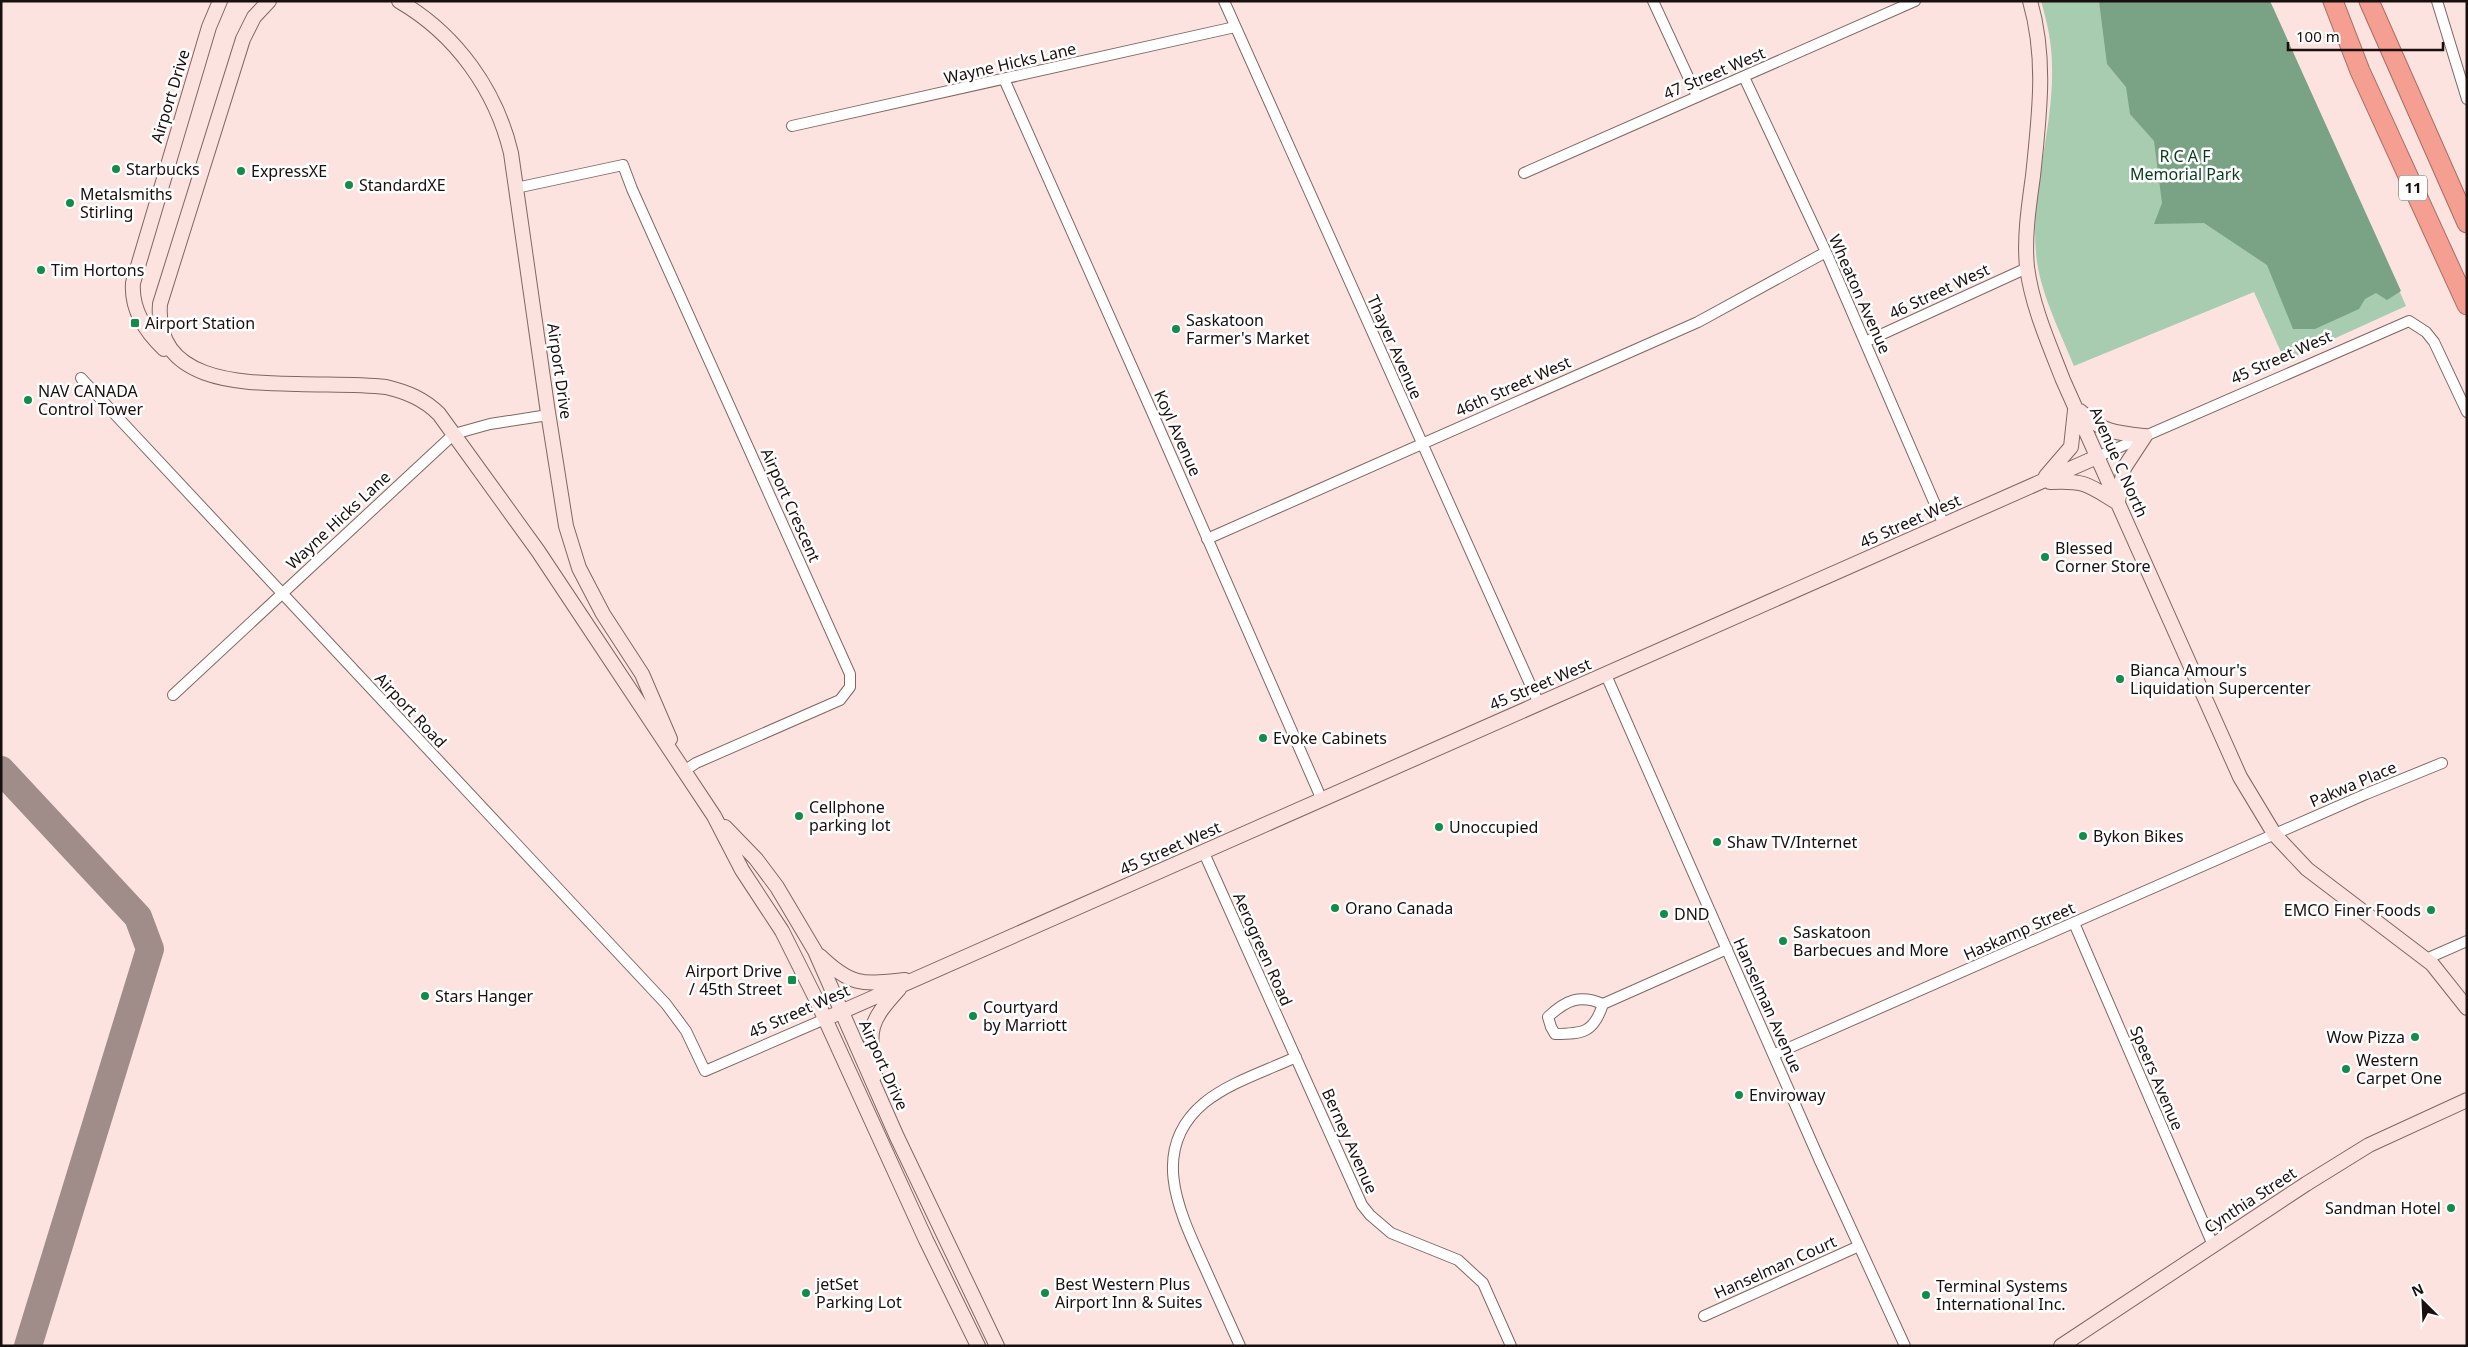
<svg xmlns="http://www.w3.org/2000/svg" width="2468" height="1347" viewBox="0 0 2468 1347" font-family="'Noto Sans',sans-serif">
<style>
.green{fill:#a7ccb0}
.water{fill:#7aa284}
.lines{fill:none;stroke-linecap:round;stroke-linejoin:round}
.taxiway{stroke:#a08d8a;stroke-width:28}
.street-casing{stroke:#816762;stroke-width:12}
.secondary-casing{stroke:#816762;stroke-width:16}
.highway-casing{stroke:#a86c64;stroke-width:21}
.street{stroke:#fff;stroke-width:10}
.secondary{stroke:#fce2de;stroke-width:14}
.highway{stroke:#f59e92;stroke-width:19}
.poi-dot{fill:#0f8d49;stroke:#fff;stroke-width:2}
.labels{text-anchor:middle;stroke-width:5;stroke-linejoin:round;paint-order:stroke}
.shield{fill:#fff;stroke:#5e5756;stroke-width:1}
.shield-label{font-size:15px;font-weight:bold;fill:#190f0e}
.street-label{font-size:16px;fill:#190f0e;stroke:#fff}
.park-label{font-size:16px;fill:#083b1d;stroke:#fff}
.poi-label{font-size:16px;fill:#190f0e;stroke:#fff;text-anchor:start}
</style>
<rect width="100%" height="100%" fill="#fce3df"/>
<!-- green -->
<path class="green" d="M 2041,1 L 2270,1 L 2406,306 L 2285,361 L 2254,292 L 2074,366 C 2061,334 2042,296 2037,262 C 2028,196 2054,131 2052,65 C 2052,44 2047,21 2041,1 Z"/>
<!-- water -->
<path class="water" d="M 2099,1 L 2270,1 L 2401,291 L 2387,300 L 2376,293 L 2365,299 L 2359,309 L 2315,329 L 2293,329 L 2267,265 L 2204,223 L 2154,224 L 2162,203 L 2154,141 L 2130,114 L 2126,87 L 2107,64 Z"/>
<g class="lines">
<!-- taxiway -->
<path class="taxiway" d="M 1,770 L 138,917 L 150,949 L 28,1346"/>
<defs>
<path id="street" d="M 1224,1 L 1539,704
M 1653,1 L 1697,96
M 2437,1 L 2467,99
M 1744,77 L 1826,252 L 1944,525
M 1004,79 L 1152,412 L 1322,800
M 792,126 L 1235,27
M 1524,173 L 1915,1
M 516,188 L 623,165 L 632,189 L 850,674 L 850,687 L 840,700 L 696,763 L 684,771
M 1865,342 L 2027,268
M 81,378 L 666,1004 L 686,1031 L 705,1071 L 825,1019
M 2097,457 L 2409,321 L 2426,332 L 2434,342 L 2467,412
M 1207,539 L 1698,322 L 1826,252
M 1606,675 L 1820,1161 L 1905,1346
M 173,695 L 454,434 L 490,424 L 548,415
M 1204,853 L 1362,1205 L 1370,1215 L 1391,1233 L 1458,1260 L 1483,1283 L 1511,1346
M 2074,923 L 2213,1245
M 2426,959 L 2467,941
M 1603,1004 C 1594,1032 1584,1034 1555,1034 L 1551,1027 L 1548,1017 C 1566,1000 1580,994 1603,1004 L 1727,949
M 1775,1054 L 2366,794 L 2442,763
M 1704,1316 L 1859,1246
M 1240,1346 C 1228,1319 1216,1293 1204,1266 C 1180,1213 1148,1150 1204,1103 C 1230,1082 1266,1071 1296,1057"/>
<path id="secondary" d="M 269,1 L 254,17 L 243,39 L 160,304 C 154,383 243,383 298,384 C 328,385 357,384 386,387 C 407,392 424,399 439,414 L 538,551 L 714,816 L 742,870 L 782,931 L 816,999 L 926,1240 L 978,1346
M 399,1 C 456,34 496,90 511,153 L 547,406 L 566,526 L 579,568 L 603,614 L 642,674 L 670,739
M 2030,1 C 2047,59 2039,117 2033,176 C 2029,205 2024,237 2027,267 C 2032,306 2049,344 2063,380 L 2240,777 L 2275,835 L 2307,869 L 2432,964 L 2467,1008
M 164,349 C 145,331 131,310 133,283 L 209,27 L 220,1
M 2080,411 C 2102,432 2115,433 2145,436 L 2124,468 L 2118,502
M 2046,476 L 2071,447 L 2075,410
M 2050,482 C 2086,480 2088,485 2118,503
M 725,827 L 756,859 L 777,887 L 815,951 L 897,1137 L 997,1346
M 820,956 C 852,987 863,984 905,980
M 825,1019 L 2097,457
M 875,1075 C 869,1029 867,1024 899,989
M 2061,1346 L 2306,1184 L 2369,1145 L 2467,1100"/>
<path id="highway" d="M 2333,1 L 2360,71 L 2467,305
M 2369,1 L 2467,223"/>
</defs>
<!-- street casing -->
<use href="#street" class="street-casing"/>
<!-- secondary casing -->
<use href="#secondary" class="secondary-casing"/>
<!-- highway casing -->
<use href="#highway" class="highway-casing"/>
<!-- street -->
<use href="#street" class="street"/>
<!-- secondary -->
<use href="#secondary" class="secondary"/>
<!-- highway -->
<use href="#highway" class="highway"/>
</g>
<!-- markers -->
<g class="poi-dot">
<circle cx="116" cy="169" r="5"/>
<circle cx="241" cy="171" r="5"/>
<circle cx="349" cy="185" r="5"/>
<circle cx="70" cy="203" r="5"/>
<circle cx="41" cy="270" r="5"/>
<rect x="130" y="318" width="10" height="10" rx="2.5"/>
<circle cx="1176" cy="329" r="5"/>
<circle cx="28" cy="400" r="5"/>
<circle cx="2045" cy="557" r="5"/>
<circle cx="2120" cy="679" r="5"/>
<circle cx="1263" cy="738" r="5"/>
<circle cx="799" cy="816" r="5"/>
<circle cx="1439" cy="827" r="5"/>
<circle cx="2083" cy="836" r="5"/>
<circle cx="1717" cy="842" r="5"/>
<circle cx="1335" cy="908" r="5"/>
<circle cx="2431" cy="910" r="5"/>
<circle cx="1664" cy="914" r="5"/>
<circle cx="1783" cy="941" r="5"/>
<rect x="787" y="975" width="10" height="10" rx="2.5"/>
<circle cx="425" cy="996" r="5"/>
<circle cx="973" cy="1016" r="5"/>
<circle cx="2415" cy="1037" r="5"/>
<circle cx="2346" cy="1069" r="5"/>
<circle cx="1739" cy="1095" r="5"/>
<circle cx="2451" cy="1208" r="5"/>
<circle cx="806" cy="1293" r="5"/>
<circle cx="1045" cy="1293" r="5"/>
<circle cx="1926" cy="1295" r="5"/>
</g>
<g class="labels">
<!-- shield labels -->
<rect class="shield" x="2399" y="175.5" width="28" height="25" rx="4"/>
<g class="shield-label">
<text x="2413" y="193">11</text>
</g>
<!-- street labels -->
<g class="street-label">
<text transform="translate(1010 63) rotate(-13)" y="6">Wayne Hicks Lane</text>
<text transform="translate(1714 73) rotate(-23)" y="6">47 Street West</text>
<text transform="translate(170 96) rotate(-73)" y="6">Airport Drive</text>
<text transform="translate(1939 291) rotate(-25)" y="6">46 Street West</text>
<text transform="translate(1860 294) rotate(66)" y="6">Wheaton Avenue</text>
<text transform="translate(1395 347) rotate(66)" y="6">Thayer Avenue</text>
<text transform="translate(2281 357) rotate(-24)" y="6">45 Street West</text>
<text transform="translate(560 371) rotate(82)" y="6">Airport Drive</text>
<text transform="translate(1513 386) rotate(-24)" y="6">46th Street West</text>
<text transform="translate(1178 433) rotate(66)" y="6">Koyl Avenue</text>
<text transform="translate(2119 462) rotate(66)" y="6">Avenue C North</text>
<text transform="translate(791 505) rotate(66)" y="6">Airport Crescent</text>
<text transform="translate(338 520) rotate(-43)" y="6">Wayne Hicks Lane</text>
<text transform="translate(1910 521) rotate(-24)" y="6">45 Street West</text>
<text transform="translate(1540 684) rotate(-23)" y="6">45 Street West</text>
<text transform="translate(411 710) rotate(47)" y="6">Airport Road</text>
<text transform="translate(2353 784) rotate(-23)" y="6">Pakwa Place</text>
<text transform="translate(1170 848) rotate(-24)" y="6">45 Street West</text>
<text transform="translate(2019 931) rotate(-24)" y="6">Haskamp Street</text>
<text transform="translate(1263 949) rotate(66)" y="6">Aerogreen Road</text>
<text transform="translate(1768 1005) rotate(66)" y="6">Hanselman Avenue</text>
<text transform="translate(799 1011) rotate(-24)" y="6">45 Street West</text>
<text transform="translate(884 1065) rotate(66)" y="6">Airport Drive</text>
<text transform="translate(2157 1078) rotate(67)" y="6">Speers Avenue</text>
<text transform="translate(1350 1141) rotate(66)" y="6">Berney Avenue</text>
<text transform="translate(2250 1200) rotate(-33)" y="6">Cynthia Street</text>
<text transform="translate(1775 1267) rotate(-24)" y="6">Hanselman Court</text>
</g>
<!-- park labels -->
<g class="park-label">
<text x="2185" y="162">R C A F<tspan x="2185" dy="18">Memorial Park</tspan></text>
</g>
<!-- poi labels -->
<g class="poi-label">
<text x="126" y="175">Starbucks</text>
<text x="251" y="177">ExpressXE</text>
<text x="359" y="191">StandardXE</text>
<text x="80" y="200">Metalsmiths<tspan x="80" dy="18">Stirling</tspan></text>
<text x="51" y="276">Tim Hortons</text>
<text x="1186" y="326">Saskatoon<tspan x="1186" dy="18">Farmer's Market</tspan></text>
<text x="145" y="329">Airport Station</text>
<text x="38" y="397">NAV CANADA<tspan x="38" dy="18">Control Tower</tspan></text>
<text x="2055" y="554">Blessed<tspan x="2055" dy="18">Corner Store</tspan></text>
<text x="2130" y="676">Bianca Amour's<tspan x="2130" dy="18">Liquidation Supercenter</tspan></text>
<text x="1273" y="744">Evoke Cabinets</text>
<text x="809" y="813">Cellphone<tspan x="809" dy="18">parking lot</tspan></text>
<text x="1449" y="833">Unoccupied</text>
<text x="2093" y="842">Bykon Bikes</text>
<text x="1727" y="848">Shaw TV/Internet</text>
<text x="1345" y="914">Orano Canada</text>
<text x="2421" y="916" text-anchor="end">EMCO Finer Foods</text>
<text x="1674" y="920">DND</text>
<text x="1793" y="938">Saskatoon<tspan x="1793" dy="18">Barbecues and More</tspan></text>
<text x="782" y="977" text-anchor="end">Airport Drive<tspan x="782" dy="18">/ 45th Street</tspan></text>
<text x="435" y="1002">Stars Hanger</text>
<text x="983" y="1013">Courtyard<tspan x="983" dy="18">by Marriott</tspan></text>
<text x="2405" y="1043" text-anchor="end">Wow Pizza</text>
<text x="2356" y="1066">Western<tspan x="2356" dy="18">Carpet One</tspan></text>
<text x="1749" y="1101">Enviroway</text>
<text x="2441" y="1214" text-anchor="end">Sandman Hotel</text>
<text x="816" y="1290">jetSet<tspan x="816" dy="18">Parking Lot</tspan></text>
<text x="1055" y="1290">Best Western Plus<tspan x="1055" dy="18">Airport Inn &amp; Suites</tspan></text>
<text x="1936" y="1292">Terminal Systems<tspan x="1936" dy="18">International Inc.</tspan></text>
</g>
</g>
<!-- border -->
<rect width="2468" height="1347" fill="none" stroke="#190f0e" stroke-width="5"/>
<!-- north arrow -->
<g transform="translate(2423 1302) rotate(336)" stroke="#ffffff" stroke-width="4" paint-order="stroke">
<path d="M0-4L9 19L0 12L-9 19Z" fill="#190f0e"/>
<text y="-8" font-size="14" font-weight="bold" text-anchor="middle" fill="#190f0e">N</text>
</g>
<!-- scale -->
<path d="M2288 42v8h155v-8" fill="none" stroke="#190f0e" stroke-width="2.5"/>
<text x="2296" y="42" font-size="15" fill="#190f0e" stroke="#ffffff" stroke-width="4" paint-order="stroke">100 m</text>
</svg>
